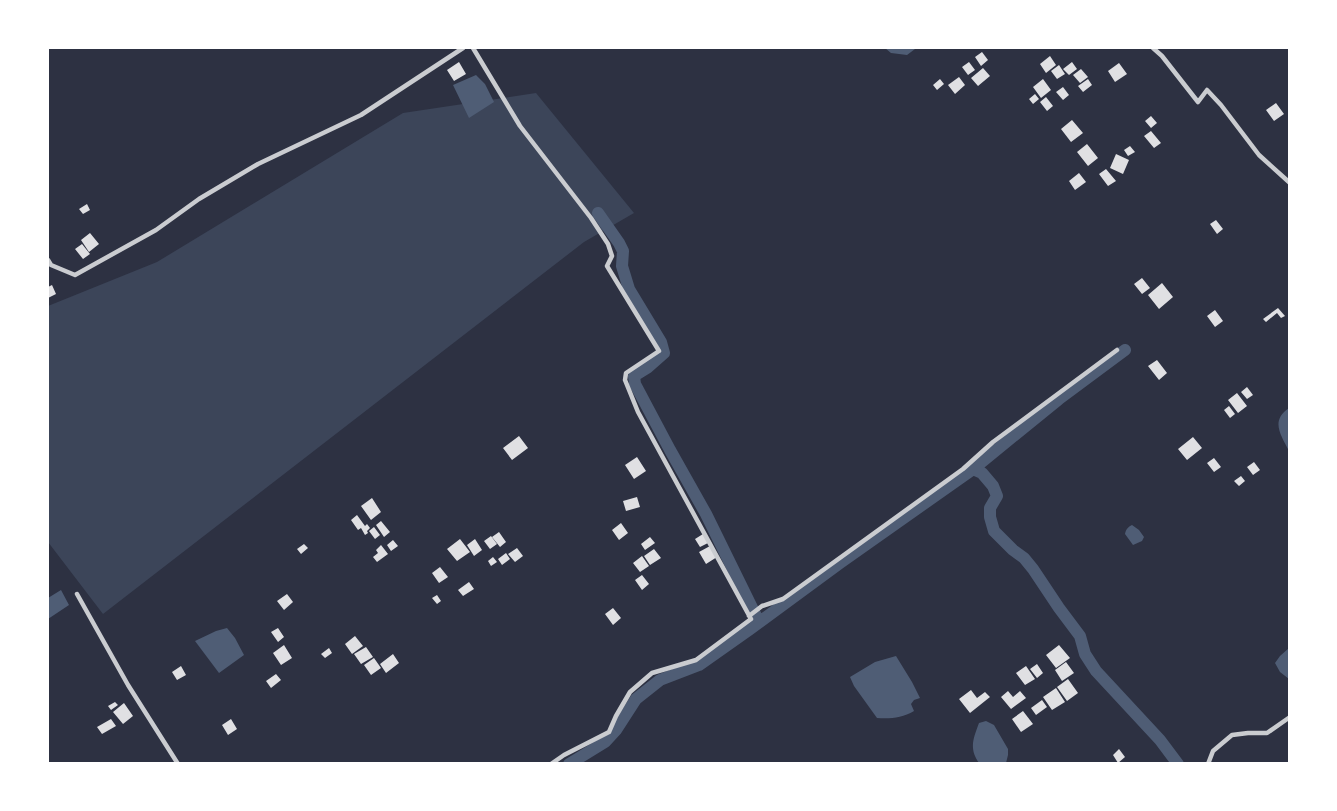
<svg xmlns="http://www.w3.org/2000/svg" width="1337" height="811" viewBox="0 0 1337 811" font-family="'Golos Text',sans-serif">
<style>
.green{fill:#3c4559}
.water{fill:#4f5d75}
.lines{fill:none;stroke-linecap:round;stroke-linejoin:round}
.canal{stroke:#4f5d75;stroke-width:12}
.building{fill:#e0e0e3}
.minor{stroke:#caccd0;stroke-width:4.5}
</style>
<rect width="100%" height="100%" fill="#2d3142"/>
<!-- green -->
<path class="green" d="M 536,93 L 634,213 L 584,242 L 103,614 L 48,542 L 48,306 L 157,262 L 403,113 Z"/>
<!-- water -->
<path class="water" d="M 885,48 L 915,48 L 915,49 L 907,55 L 891,53 Z
M 476,75 L 485,84 L 494,102 L 469,118 L 453,85 Z
M 1289,408 L 1289,451 C 1281,435 1270,421 1289,408 Z
M 1132,525 L 1139,530 L 1144,537 L 1142,541 L 1133,545 L 1125,534 C 1126,529 1128,527 1132,525 Z
M 61,590 L 69,605 L 48,619 L 48,598 Z
M 227,628 L 235,638 L 244,655 L 219,673 L 195,641 L 216,631 Z
M 1289,648 L 1289,679 L 1280,672 L 1275,663 L 1280,656 Z
M 896,656 L 912,682 L 920,698 L 914,700 L 911,704 L 914,711 C 902,718 890,719 877,718 L 854,686 L 850,677 L 875,662 Z
M 986,721 L 994,725 L 1008,749 L 1008,755 L 1006,763 L 979,763 C 969,749 973,739 979,723 Z"/>
<g class="lines">
<!-- canal -->
<path class="canal" d="M 598,213 L 619,243 L 623,251 L 622,266 L 629,289 L 661,342 L 664,353 L 647,368 L 634,376 L 635,384 L 670,450 L 706,514 L 759,622
M 973,469 L 1059,399 L 1125,350
M 569,764 L 605,742 L 616,730 L 636,699 L 660,680 L 699,665 L 750,629 L 840,563 L 973,469 L 982,473 L 993,486 L 997,496 L 990,508 L 990,517 L 994,531 L 1013,550 L 1024,558 L 1033,569 L 1059,608 L 1080,636 L 1085,654 L 1096,671 L 1160,740 L 1178,764"/>
</g>
<!-- building -->
<path class="building" d="M 982,52 L 988,60 L 981,66 L 975,57 Z
M 1050,56 L 1056,65 L 1046,73 L 1040,64 Z
M 459,62 L 466,74 L 454,81 L 447,70 Z
M 969,62 L 975,70 L 968,75 L 962,67 Z
M 1072,62 L 1077,69 L 1069,75 L 1063,69 Z
M 1119,63 L 1127,74 L 1115,82 L 1108,71 Z
M 1059,65 L 1065,74 L 1057,79 L 1051,71 Z
M 983,68 L 990,76 L 978,86 L 971,78 Z
M 1081,69 L 1088,77 L 1080,83 L 1073,75 Z
M 959,77 L 965,85 L 955,94 L 948,85 Z
M 940,79 L 944,84 L 937,90 L 933,85 Z
M 1043,79 L 1051,90 L 1041,98 L 1033,87 Z
M 1088,79 L 1092,85 L 1083,92 L 1078,86 Z
M 1063,87 L 1069,95 L 1063,100 L 1056,92 Z
M 1035,94 L 1039,99 L 1033,104 L 1029,99 Z
M 1046,97 L 1053,106 L 1047,111 L 1040,102 Z
M 1276,103 L 1284,114 L 1274,121 L 1266,110 Z
M 1151,116 L 1157,123 L 1151,128 L 1145,121 Z
M 1072,120 L 1083,133 L 1071,142 L 1061,129 Z
M 1151,131 L 1161,143 L 1154,148 L 1144,136 Z
M 1087,144 L 1098,158 L 1088,166 L 1077,152 Z
M 1130,146 L 1135,152 L 1128,156 L 1124,150 Z
M 1116,154 L 1129,160 L 1123,174 L 1110,168 Z
M 1106,169 L 1116,181 L 1108,186 L 1099,174 Z
M 1079,173 L 1086,182 L 1075,190 L 1069,181 Z
M 87,204 L 90,210 L 83,214 L 79,209 Z
M 1216,220 L 1223,229 L 1217,234 L 1210,224 Z
M 90,233 L 99,244 L 89,252 L 81,240 Z
M 82,244 L 90,254 L 83,259 L 75,249 Z
M 1142,278 L 1150,288 L 1142,294 L 1134,284 Z
M 1162,283 L 1173,297 L 1159,309 L 1148,295 Z
M 52,285 L 56,294 L 48,298 L 48,287 Z
M 1278,308 L 1285,316 L 1281,318 L 1277,313 L 1266,322 L 1263,319 Z
M 1215,310 L 1223,321 L 1215,327 L 1207,316 Z
M 1157,360 L 1167,373 L 1159,380 L 1148,366 Z
M 1247,387 L 1253,395 L 1247,399 L 1241,392 Z
M 1237,393 L 1247,406 L 1238,413 L 1228,400 Z
M 1229,406 L 1235,414 L 1230,418 L 1224,410 Z
M 519,436 L 528,448 L 512,460 L 503,448 Z
M 1193,437 L 1202,448 L 1187,460 L 1178,449 Z
M 637,457 L 646,471 L 634,479 L 625,465 Z
M 1214,458 L 1221,467 L 1214,472 L 1207,463 Z
M 1254,462 L 1260,470 L 1253,475 L 1247,467 Z
M 1241,476 L 1245,481 L 1239,486 L 1234,481 Z
M 637,497 L 640,507 L 626,511 L 623,501 Z
M 372,498 L 381,512 L 371,520 L 361,506 Z
M 357,515 L 365,526 L 367,524 L 370,528 L 367,531 L 368,533 L 365,535 L 361,528 L 358,530 L 351,520 Z
M 381,521 L 390,532 L 384,537 L 376,525 Z
M 621,523 L 628,533 L 619,540 L 612,530 Z
M 374,527 L 380,535 L 375,539 L 369,531 Z
M 499,532 L 506,542 L 500,547 L 492,537 Z
M 703,534 L 708,543 L 700,547 L 695,539 Z
M 491,536 L 497,544 L 490,549 L 484,541 Z
M 650,537 L 655,543 L 645,550 L 641,544 Z
M 460,539 L 470,552 L 457,561 L 447,549 Z
M 475,539 L 482,550 L 474,556 L 467,545 Z
M 393,540 L 398,546 L 391,551 L 387,545 Z
M 304,544 L 308,548 L 301,554 L 297,549 Z
M 381,545 L 388,554 L 377,562 L 373,557 L 378,553 L 376,550 Z
M 710,546 L 717,557 L 706,564 L 699,552 Z
M 517,548 L 523,556 L 515,562 L 508,554 Z
M 654,549 L 661,558 L 650,565 L 644,556 Z
M 506,553 L 510,559 L 502,565 L 498,559 Z
M 642,556 L 649,566 L 640,572 L 633,563 Z
M 493,557 L 497,562 L 491,566 L 488,561 Z
M 440,567 L 448,577 L 439,583 L 432,573 Z
M 642,575 L 649,584 L 642,590 L 635,580 Z
M 469,582 L 474,589 L 463,596 L 458,590 Z
M 287,594 L 293,602 L 284,610 L 277,601 Z
M 437,595 L 441,601 L 437,604 L 432,598 Z
M 613,608 L 621,618 L 613,625 L 605,614 Z
M 278,628 L 284,637 L 278,642 L 271,632 Z
M 355,636 L 363,646 L 352,654 L 345,644 Z
M 284,645 L 292,658 L 281,665 L 273,653 Z
M 1059,645 L 1070,658 L 1056,668 L 1046,655 Z
M 366,647 L 373,657 L 361,664 L 354,654 Z
M 329,648 L 332,653 L 325,658 L 321,654 Z
M 393,654 L 399,663 L 386,673 L 380,664 Z
M 374,658 L 381,668 L 371,675 L 364,665 Z
M 1066,662 L 1074,673 L 1062,681 L 1055,670 Z
M 1037,664 L 1043,673 L 1037,678 L 1030,669 Z
M 181,666 L 186,675 L 177,680 L 172,672 Z
M 1026,666 L 1035,679 L 1025,685 L 1016,673 Z
M 276,674 L 281,680 L 271,688 L 266,681 Z
M 1068,679 L 1078,693 L 1067,701 L 1057,687 Z
M 1056,688 L 1065,702 L 1052,710 L 1043,697 Z
M 971,690 L 977,698 L 985,692 L 990,697 L 970,713 L 959,699 Z
M 1008,691 L 1013,697 L 1020,691 L 1026,698 L 1011,709 L 1001,697 Z
M 1042,700 L 1047,707 L 1036,715 L 1031,708 Z
M 115,702 L 118,705 L 111,710 L 108,706 Z
M 124,703 L 133,716 L 123,724 L 113,712 Z
M 1023,711 L 1033,724 L 1021,732 L 1012,719 Z
M 111,719 L 116,726 L 102,734 L 97,727 Z
M 231,719 L 237,729 L 228,735 L 222,725 Z
M 1119,749 L 1125,757 L 1118,763 L 1113,755 Z"/>
<g class="lines">
<!-- minor -->
<path class="minor" d="M 473,48 L 520,126 L 591,218 L 608,244 L 612,256 L 607,266 L 659,351 L 626,373 L 625,380 L 638,412 L 751,619 L 696,660 L 652,673 L 630,692 L 616,716 L 609,732 L 564,755 L 551,764
M 1153,48 L 1162,56 L 1198,102 L 1207,90 L 1221,105 L 1259,155 L 1290,183
M 48,260 L 51,265 L 75,275 L 156,230 L 199,199 L 258,164 L 361,115 L 463,48
M 77,594 L 128,685 L 178,764
M 749,616 L 762,606 L 783,599 L 963,469 L 993,442 L 1117,350
M 1208,764 L 1213,751 L 1232,735 L 1248,733 L 1267,733 L 1290,717"/>
</g>
<!-- border -->
<rect width="1337" height="811" fill="none" stroke="#ffffff" stroke-width="98"/>
</svg>
